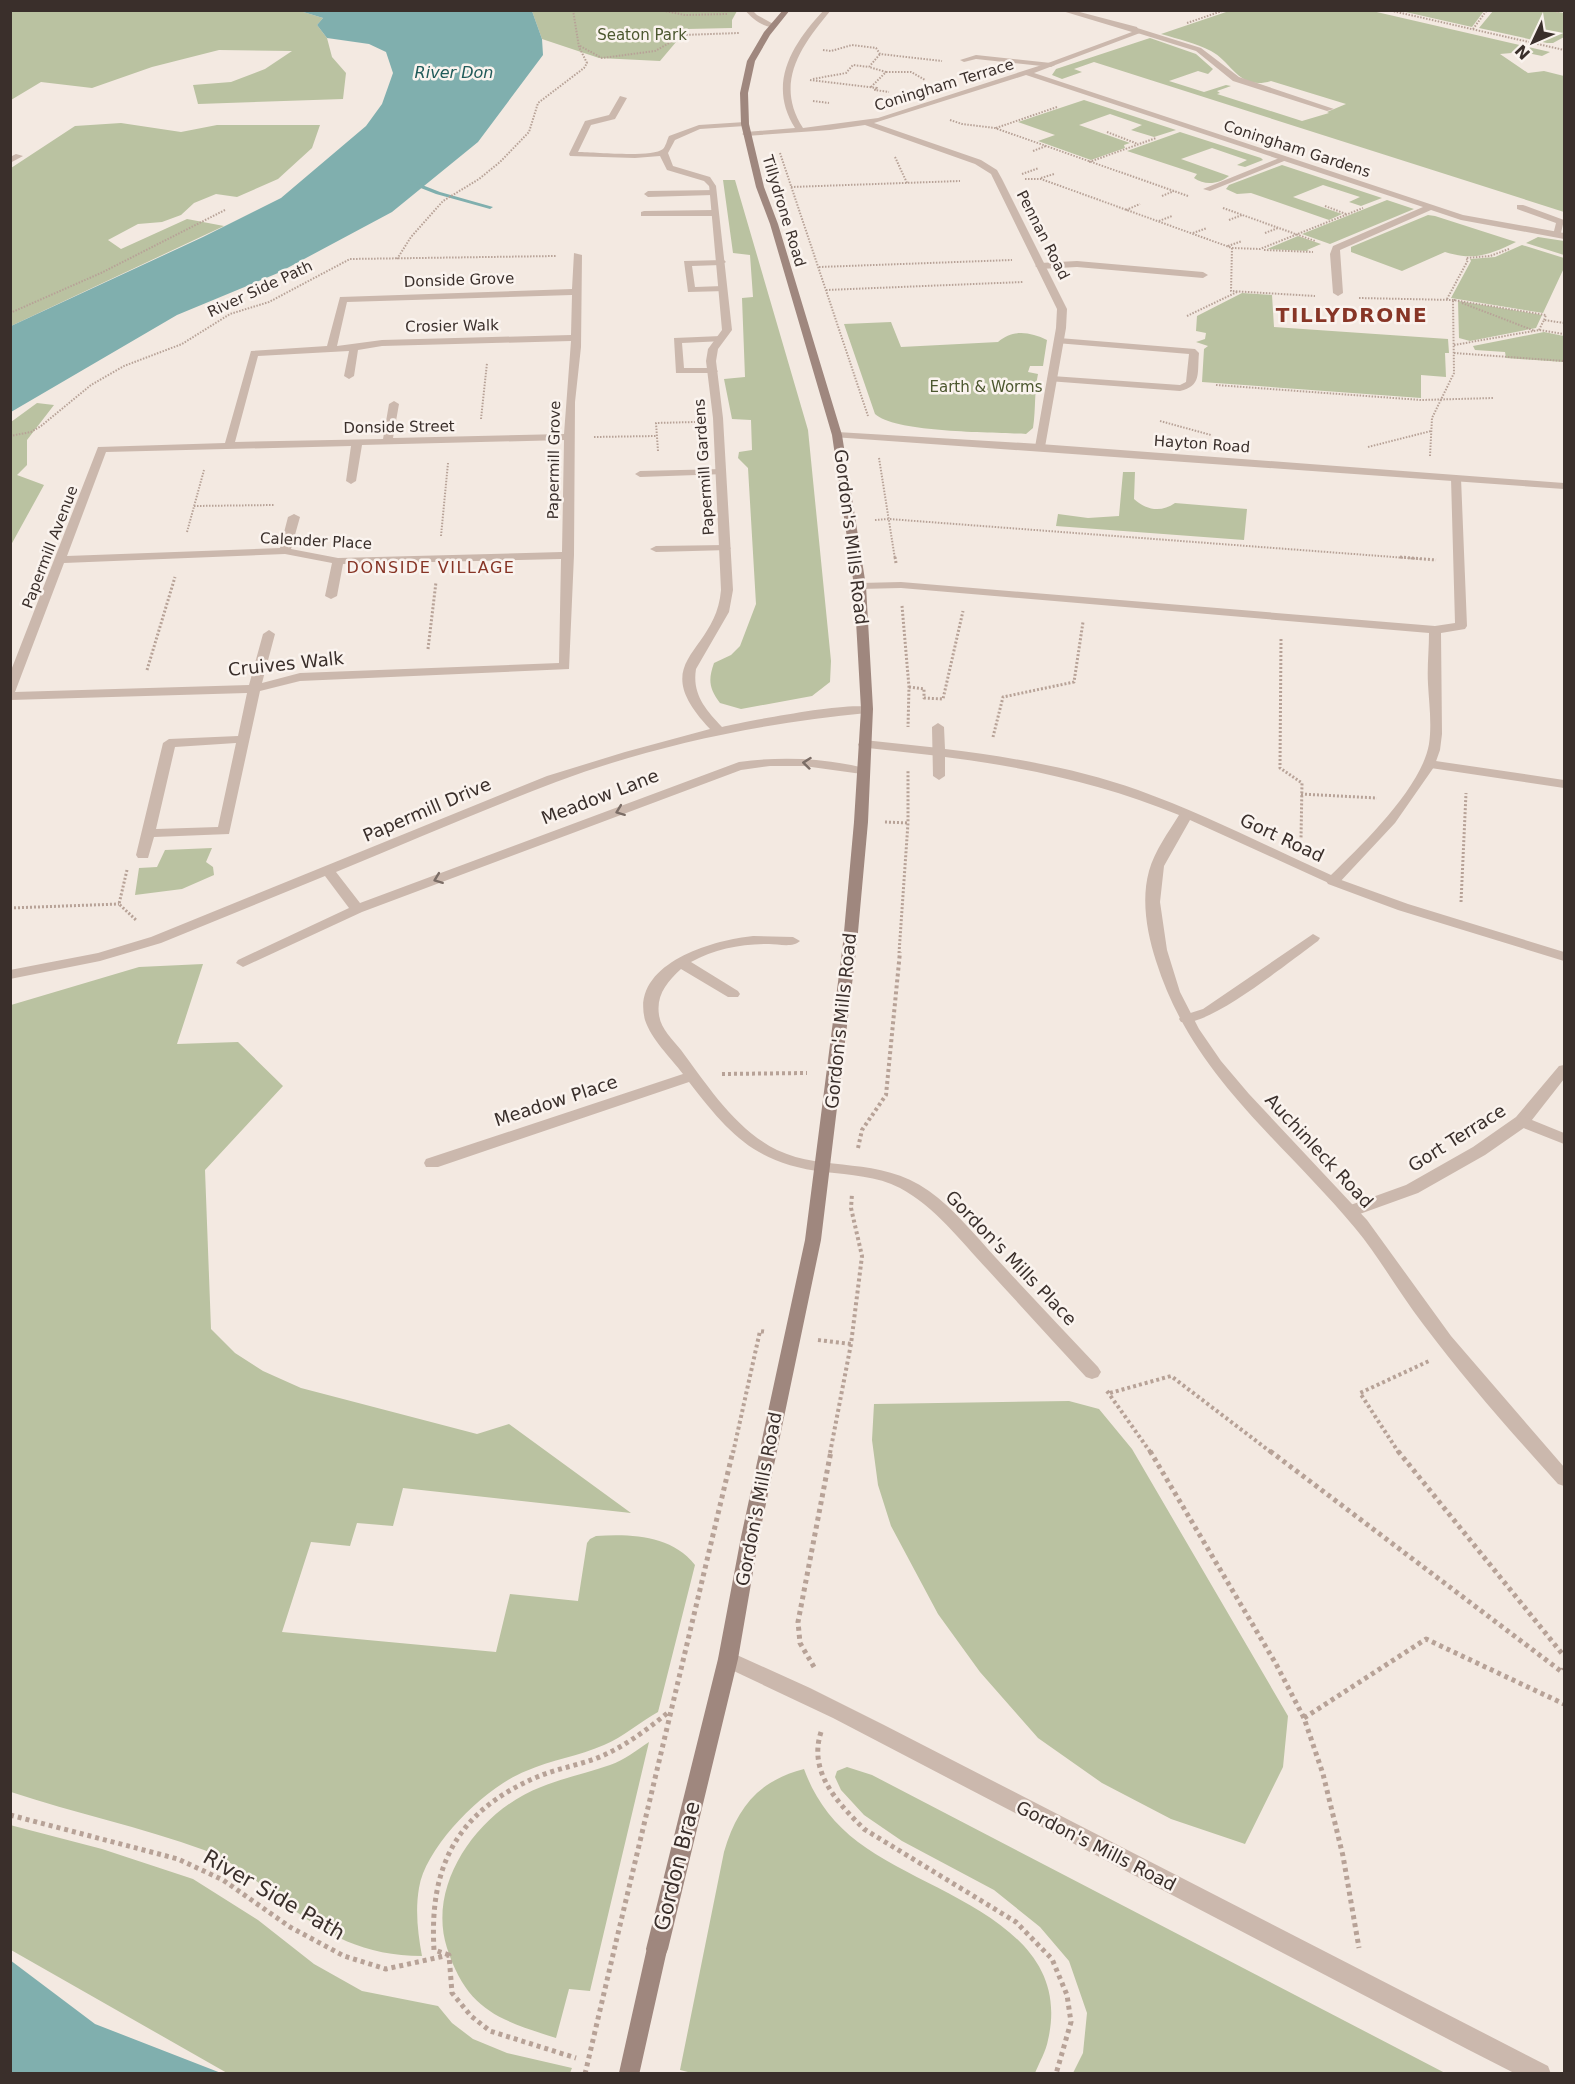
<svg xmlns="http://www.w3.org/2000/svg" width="1575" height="2084" viewBox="0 0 1575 2084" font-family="'DejaVu Sans',sans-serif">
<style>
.green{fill:#bac2a1}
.water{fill:#80afae}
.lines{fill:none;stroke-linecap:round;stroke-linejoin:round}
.stream{fill:#80afae;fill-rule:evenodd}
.path-far3{stroke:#b7a297;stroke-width:2;stroke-dasharray:1.5 1.5;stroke-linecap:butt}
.path-far2{stroke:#b7a297;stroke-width:3;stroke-dasharray:2 2;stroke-linecap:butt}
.path-far1{stroke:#b7a297;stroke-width:4;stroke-dasharray:3 3;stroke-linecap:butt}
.path{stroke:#b7a297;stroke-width:5;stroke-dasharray:4 4;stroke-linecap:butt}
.service{fill:#cbb8ad;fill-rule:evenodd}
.pedestrian{fill:#cbb8ad;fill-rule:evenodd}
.minor{fill:#cbb8ad;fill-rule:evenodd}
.tertiary{fill:#cbb8ad;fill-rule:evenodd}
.secondary{fill:#9f877e;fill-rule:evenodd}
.path-bridge{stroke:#b7a297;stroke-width:5;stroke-dasharray:4 4;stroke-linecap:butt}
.secondary-bridge{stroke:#9f877e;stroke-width:20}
.oneway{stroke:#7b6d66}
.labels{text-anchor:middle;stroke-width:5;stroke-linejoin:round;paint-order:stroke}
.far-park-label{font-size:15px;fill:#4c572f;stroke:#faf3ee}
.far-street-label{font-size:15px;fill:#3a2f2b;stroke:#faf3ee}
.far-water-label{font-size:16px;font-style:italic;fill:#215b5a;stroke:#faf3ee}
.far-neighbourhood-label{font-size:16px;letter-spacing:1.5px;fill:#873526;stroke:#faf3ee}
.street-label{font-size:18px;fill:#3a2f2b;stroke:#faf3ee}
.far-district-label{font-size:20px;font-weight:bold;letter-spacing:1.5px;fill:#873526;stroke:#faf3ee}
.near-street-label{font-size:21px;fill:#3a2f2b;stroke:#faf3ee}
</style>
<rect width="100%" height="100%" fill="#f3e9e1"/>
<!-- green -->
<path class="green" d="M 1368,10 L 1550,52 L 1542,56 L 1523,52 L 1500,54 L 1528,73 L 1544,71 L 1564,76 L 1564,212 L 1094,62 L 1074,69 L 1082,72 L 1062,79 L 1052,75 L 1056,69 L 1150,38 L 1196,54 L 1213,69 L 1208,74 L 1198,71 L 1169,81 L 1204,92 L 1226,85 L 1231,86 L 1217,91 L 1220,93 L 1217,94 L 1302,121 L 1329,113 L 1327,112 L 1346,104 L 1271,81 C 1239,91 1232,62 1211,51 C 1196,43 1178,39 1161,34 L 1229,11 Z
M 1548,10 L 1564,13 L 1564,37 L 1553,43 L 1547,43 L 1479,28 L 1493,11 Z
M 10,11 L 300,11 L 323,18 L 317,25 L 327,38 L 332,57 L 346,73 L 343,99 L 198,104 L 193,85 L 231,82 L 265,69 L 292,51 L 219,50 L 152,67 L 92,88 L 41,82 L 11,100 Z
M 532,11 L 737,11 L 732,20 L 732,28 L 687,29 L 660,61 L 599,58 L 542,39 Z
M 1401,11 L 1484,10 L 1484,11 L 1472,27 Z
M 1084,100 L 1176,130 L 1154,137 L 1131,130 L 1142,125 L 1110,114 L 1079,125 L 1130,143 L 1124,145 L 1125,148 L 1091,160 L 1038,141 L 1055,135 L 1018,122 Z
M 121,123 L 181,132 L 217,125 L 320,125 L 312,148 L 278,179 L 237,197 L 216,194 L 194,203 L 181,215 L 162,222 L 138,224 L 108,240 L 121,249 L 187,219 L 224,226 L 11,326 L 11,168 L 75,126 Z
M 1180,132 L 1261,158 L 1263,160 L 1245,167 L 1237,165 L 1247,160 L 1212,148 L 1181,159 L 1229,176 C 1219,184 1205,186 1194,178 L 1197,174 L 1127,151 Z
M 1282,165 L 1382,198 L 1361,206 L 1349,202 L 1360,197 L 1323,185 L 1293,197 L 1342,214 L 1329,220 L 1251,193 L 1237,194 L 1226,189 L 1229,185 Z
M 723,180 L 735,180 L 808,430 L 831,661 L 830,682 L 812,696 L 741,709 L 720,703 C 709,688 708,680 714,663 L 731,655 L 740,646 L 756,604 L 748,468 L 738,458 L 739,452 L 752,450 L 751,420 L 732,419 L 724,379 L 745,377 L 742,298 L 753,297 L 750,255 L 733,253 Z
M 1387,200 L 1414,209 L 1330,244 L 1302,234 Z
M 1428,215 L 1435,216 L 1516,242 C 1489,255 1474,261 1445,252 L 1402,271 L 1351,252 L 1351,247 Z
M 1298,236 L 1321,244 L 1307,250 L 1309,251 L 1267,249 Z
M 1538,237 L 1564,241 L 1564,255 L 1526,243 Z
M 1522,245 L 1564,258 L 1564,268 L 1543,313 L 1451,298 L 1471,261 L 1470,259 L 1495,257 Z
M 1242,293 L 1272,295 L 1274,327 L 1448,339 L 1449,353 L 1445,353 L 1446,377 L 1421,375 L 1421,398 L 1202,382 L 1204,349 L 1208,346 L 1196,342 L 1205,339 L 1206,333 L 1196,331 L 1197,316 Z
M 1458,301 L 1542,315 L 1536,328 L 1470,341 L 1459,338 Z
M 891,322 L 901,347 L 998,342 C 1013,329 1030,332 1047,340 L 1043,366 L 1030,366 L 1028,372 L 1038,374 C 1034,392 1036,409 1033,428 L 1026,434 C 995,432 895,433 875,414 L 844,324 Z
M 1544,332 L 1564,336 L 1564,362 L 1506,358 L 1505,352 L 1475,350 L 1473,346 Z
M 37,403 L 54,405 L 27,440 L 27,465 L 17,475 L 44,485 L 11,545 L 11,422 Z
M 1123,472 L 1135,472 L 1134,499 C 1146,510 1161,513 1175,503 L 1247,509 L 1244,540 L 1056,526 L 1058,514 L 1088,518 L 1119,516 Z
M 212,848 L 206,862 L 213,867 L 214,875 L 182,889 L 135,895 L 139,868 L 157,867 L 165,850 Z
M 203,964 L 177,1044 L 238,1042 L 283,1086 L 205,1170 L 211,1329 L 235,1353 L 263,1371 L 301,1388 L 477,1434 L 509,1424 L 631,1513 L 403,1488 L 393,1526 L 357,1523 L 350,1546 L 311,1542 L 282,1632 L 496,1652 L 510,1594 L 578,1601 L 587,1543 L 590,1539 L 596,1536 C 632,1534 671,1535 695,1565 L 658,1712 C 640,1722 623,1737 604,1745 C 579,1756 551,1760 526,1771 C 487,1786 426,1845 419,1888 C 415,1911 418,1934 422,1956 C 365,1956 325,1935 281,1900 C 256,1881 233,1861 204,1850 C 141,1827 74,1813 11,1792 L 11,1005 L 139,967 Z
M 1069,1401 L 1099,1409 L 1132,1449 L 1288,1716 L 1283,1767 L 1245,1844 L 1171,1819 L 1102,1783 L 1038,1738 L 980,1672 L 938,1614 L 891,1526 L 878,1485 L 872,1440 L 874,1404 Z
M 649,1742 L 590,1991 L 569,1989 L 556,2038 C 499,2020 467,2010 447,1948 C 426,1883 480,1810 541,1787 C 563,1778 587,1773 610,1765 C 624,1760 637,1750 649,1742 Z
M 847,1767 L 872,1775 L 1445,2073 L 1073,2073 L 1083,2053 L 1087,2013 L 1069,1961 L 1040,1927 L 994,1890 L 902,1841 L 864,1815 L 841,1790 L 835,1777 L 837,1771 Z
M 804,1769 C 815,1799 832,1822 858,1842 C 927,1895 1075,1923 1048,2040 C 1046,2051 1039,2063 1035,2073 L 696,2074 L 680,2070 L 724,1852 C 737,1808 758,1781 804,1769 Z
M 10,1825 L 102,1849 L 193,1879 L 258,1920 L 314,1964 L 362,1991 L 438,2006 L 452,2023 L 473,2039 L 507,2053 L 572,2068 L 570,2073 L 227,2073 L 11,1950 Z"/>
<!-- water -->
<path class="water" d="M 300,11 L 532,11 L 542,39 L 543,55 L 478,142 L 392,212 L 278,273 L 177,315 L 11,412 L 11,326 L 203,237 L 281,198 L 366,126 L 382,104 L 393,73 L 386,52 L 369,44 L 327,38 L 317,25 L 323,18 Z
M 10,1960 L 95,2024 L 221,2073 L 11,2073 Z"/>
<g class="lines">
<!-- stream -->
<path class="stream" d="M 408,181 L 412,181 L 440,192 L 493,207 L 490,209 L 436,194 L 408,183 Z"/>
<!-- path-far3 -->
<path class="path-far3" d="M 660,10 L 685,15 L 727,14
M 1388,10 L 1564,50
M 1187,23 L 1225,10
M 1473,29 L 1487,10
M 580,46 L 602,58 L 655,51 L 683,35 L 739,33
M 823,50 L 831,51 L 852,45 L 876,48 L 880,54 L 942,61
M 886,72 L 911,72 L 925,80
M 813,79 L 846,73 L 853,65 L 869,67
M 810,80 L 877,88 L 875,90 L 889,92
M 871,87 L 886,72 L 869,67 L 880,54
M 813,101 L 829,103
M 950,120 L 962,124 L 995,128 L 1188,196
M 996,128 L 1057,107
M 1107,132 L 1138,144
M 1033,151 L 1046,146
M 780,153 L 868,416
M 895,157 L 907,183
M 1089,162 L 1156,138
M 1022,174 L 1039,168
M 1041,178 L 1054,174
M 1025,179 L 1041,179 L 1232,248 L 1231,291 L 1315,296
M 791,187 L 960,181
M 1162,196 L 1174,191
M 1325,206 L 1346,214
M 1223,208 L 1315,241
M 1126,210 L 1140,204
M 1229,220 L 1242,215
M 1159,221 L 1172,216
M 1193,233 L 1207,228
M 1265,233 L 1278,228
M 1228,246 L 1242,241
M 1232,248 L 1260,249 L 1363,208
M 1264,250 L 1313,252
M 397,259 L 411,237 L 443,201 L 479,179 L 500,162 L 529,132 L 538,103 L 584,68 L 587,63 L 579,47 L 573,10
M 819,267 L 1012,260
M 826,290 L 1023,282
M 1359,298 L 1453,300 L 1546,315 L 1544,320
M 1447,299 L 1468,260 L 1466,258 L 1490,256 L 1509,249
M 1462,303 L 1535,331
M 10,313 L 101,273 L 225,210
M 1187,316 L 1237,292
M 1539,330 L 1544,320 L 1564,323
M 1454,345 L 1539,330 L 1564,334
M 1454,353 L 1564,361
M 1216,385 L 1421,400 L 1494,398
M 481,419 L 487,363
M 1160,421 L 1211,435
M 10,436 L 31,432 L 41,426 L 91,385 L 124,366 L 182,344 L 230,314 L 269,302 L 350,259 L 556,256
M 594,437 L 656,436
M 1368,447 L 1431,431
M 658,451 L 656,423 L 695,422
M 1430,456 L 1432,418 L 1454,373 L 1453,300 L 1455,300
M 879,458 L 895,559
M 194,506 L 274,505
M 875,520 L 889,519 L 1420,559
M 187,532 L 204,470
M 441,536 L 448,463"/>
<!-- path-far2 -->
<path class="path-far2" d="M 895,557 L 896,563
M 1400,557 L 1436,560
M 902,606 L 909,687 L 908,727
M 1281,639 L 1280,768 L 1302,783 L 1301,839
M 428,649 L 436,582
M 147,670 L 175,577
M 909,687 L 924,689 L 924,698 L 943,699 L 963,611
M 993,737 L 1003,697 L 1074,682 L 1083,622
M 1301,794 L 1377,798
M 885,822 L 908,823
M 127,870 L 119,904 L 136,920
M 1461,902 L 1466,793
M 10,908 L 119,904
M 899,953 L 908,823 L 908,771"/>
<!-- path-far1 -->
<path class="path-far1" d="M 722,1074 L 807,1073
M 858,1148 L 862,1130 L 886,1095 L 900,952
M 818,1340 L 851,1344
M 1107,1391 L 1151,1453
M 1110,1393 L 1171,1376 L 1272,1453
M 733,1453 L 760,1331 L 767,1332
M 830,1453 L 851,1344 L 862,1256 L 851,1208 L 852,1194
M 1399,1453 L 1360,1393 L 1429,1361"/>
<!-- path -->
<path class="path" d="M 1150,1451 L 1276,1664 L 1304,1718 L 1323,1774 L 1343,1856 L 1359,1948
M 1270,1451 L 1562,1672 L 1564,1669
M 1398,1451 L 1564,1656
M 814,1667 L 800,1643 L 798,1622 L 831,1451
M 1304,1718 L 1426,1639 L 1564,1704
M 821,1732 C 808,1772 837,1802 864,1829 L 1016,1922 L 1052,1959 L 1067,1995 L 1071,2022 L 1056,2074
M 10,1815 L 178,1859 L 223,1880 L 290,1927 L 344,1956 L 386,1969 L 449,1955 L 452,1993 L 471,2016 L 490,2031 L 576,2058
M 616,1942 L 733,1451
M 449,1955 L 434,1950 C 429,1866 457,1811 537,1777 C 558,1768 581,1765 602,1756 C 627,1745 649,1728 670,1711"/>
<!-- service -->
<path class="service" d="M 1553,10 L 1561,10 L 1561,11 L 1557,13 Z
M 1134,27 L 1201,48 L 1239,77 L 1334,109 L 1327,111 L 1233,81 L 1196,51 L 1131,31 Z
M 976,55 L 1051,63 L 1055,65 L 1051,67 L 976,59 L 964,62 L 960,60 Z
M 620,96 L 627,98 L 615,119 L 591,125 L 578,152 C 594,152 652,158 663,149 C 666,146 667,140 669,136 L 699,125 L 745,122 L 749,124 L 745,126 L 700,129 L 675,140 L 668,153 L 673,166 L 710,177 L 716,186 L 712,189 L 704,181 L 667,170 L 660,156 L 635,158 L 570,156 L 569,154 L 585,121 L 609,115 Z
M 1282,157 L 1289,159 L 1210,191 L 1203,189 Z
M 716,190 L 716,194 L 713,195 L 648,197 L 644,194 L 648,191 Z
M 1517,205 L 1523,205 L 1564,220 L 1560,237 L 1553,235 L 1556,223 L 1517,209 Z
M 644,211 L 714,210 L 718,213 L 714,216 L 641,216 L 641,212 Z
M 724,260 L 726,262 L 721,265 L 692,266 L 695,287 L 723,286 L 726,287 L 726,291 L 688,292 L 684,261 Z
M 1077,261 L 1203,272 L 1208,275 L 1203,278 L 1077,267 L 1040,269 L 1035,266 L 1040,263 Z
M 721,336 L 724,337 L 724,341 L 682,343 L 684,368 L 713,368 L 718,371 L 716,373 L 676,373 L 674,338 Z
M 1059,338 L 1195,349 L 1199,353 C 1197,373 1202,386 1180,391 L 1048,381 L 1047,379 L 1052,376 L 1180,385 L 1186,382 L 1189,354 L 1056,343 L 1054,341 Z
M 721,469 L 725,470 L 725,474 L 640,477 L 635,474 L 640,471 Z
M 725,545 L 731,548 L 729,550 L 656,552 L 650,549 L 656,546 Z
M 864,740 L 939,748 L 945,752 L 939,756 L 859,747 L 858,744 Z
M 1429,760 L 1564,780 L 1564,788 L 1424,767 L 1423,764 Z
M 1333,877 L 1408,904 L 1564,952 L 1564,961 L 1398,910 L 1328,884 L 1326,881 L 1328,878 Z
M 1313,934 L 1320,938 L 1318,941 C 1294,958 1207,1029 1181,1022 L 1179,1019 L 1181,1016 L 1203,1009 Z
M 1564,1065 L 1564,1079 L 1528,1125 L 1485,1155 L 1418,1193 L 1357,1215 L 1345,1215 L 1343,1211 L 1345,1207 L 1406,1185 L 1473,1147 L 1516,1117 L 1559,1066 Z"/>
<!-- pedestrian -->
<path class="pedestrian" d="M 745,10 L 752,10 L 757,15 L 777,26 C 766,30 752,19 745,10 Z"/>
<!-- minor -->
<path class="minor" d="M 824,10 L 831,10 C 801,46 774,83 803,128 L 878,118 L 1048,63 L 1132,32 L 1059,10 L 1072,10 L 1137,27 L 1140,33 L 1034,73 L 1463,215 L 1564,233 L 1564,239 L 1461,220 L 1431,210 L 1340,250 L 1343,293 L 1338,296 L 1333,293 L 1330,254 L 1333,246 L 1423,207 L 1026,75 L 874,123 L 981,160 L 997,170 L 1002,179 L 1067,309 L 1066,328 L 1045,447 L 1036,449 L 1035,447 L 1056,328 L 1057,309 L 991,174 L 975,164 L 865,125 L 830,130 L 746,136 L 742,134 L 746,132 L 795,128 C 767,84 792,44 824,10 Z
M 16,154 L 23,156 L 10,163 L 10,157 Z
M 709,184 L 716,186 L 732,330 L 718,349 L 716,361 L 723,418 L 733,590 L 729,612 L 696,669 C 692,694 705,709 722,727 C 744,722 862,698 873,709 L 867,713 C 761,723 655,745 556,782 C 482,810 409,842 336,872 L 360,903 L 739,762 C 783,756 825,758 869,769 L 870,772 L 869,775 L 804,766 L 770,766 L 741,770 L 362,912 L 243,967 L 236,963 L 238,960 L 349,908 L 325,876 L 161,943 L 100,961 L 10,979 L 10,970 L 98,953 L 151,937 L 547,776 L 625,752 L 710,729 C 644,659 716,655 721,590 L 713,418 L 706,361 L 708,349 L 722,330 Z
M 574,253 L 582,255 L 581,347 L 575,402 L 574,555 L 569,669 L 300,681 L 260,691 L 229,834 L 154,837 L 148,858 L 138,858 L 136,855 L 163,743 L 169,739 L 238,736 L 247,693 L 10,700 L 10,673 L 98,447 L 225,443 L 251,351 L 327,346 L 340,297 L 572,289 ZM 572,295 L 571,335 L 382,340 L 337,346 L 347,302 ZM 571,341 L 564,434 L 393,438 L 399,404 L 394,401 L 389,404 L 383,439 L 235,442 L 258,356 L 349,351 L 344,376 L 349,379 L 354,376 L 358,350 L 382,346 ZM 564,440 L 562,552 L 338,558 L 291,549 L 300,517 L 294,514 L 288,517 L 280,548 L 67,556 L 106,452 L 351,446 L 346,481 L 351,484 L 356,481 L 362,445 ZM 285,554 L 332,563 L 325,596 L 331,599 L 337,596 L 343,564 L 561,559 L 559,663 L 300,673 L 262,683 L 275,634 L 269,630 L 263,634 L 249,685 L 15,692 L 64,563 ZM 236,743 L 218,827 L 156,829 L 175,747 Z
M 1456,475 L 1461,478 L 1467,626 L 1465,629 L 1441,633 L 1442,734 L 1440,750 L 1434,767 L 1395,823 L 1338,884 L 1333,885 L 1190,820 L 1164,866 L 1160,902 L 1167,950 L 1180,992 L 1199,1029 L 1221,1061 L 1249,1094 L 1367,1220 L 1451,1336 L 1564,1467 L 1564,1486 L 1558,1484 C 1511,1432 1465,1380 1423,1324 C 1399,1293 1380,1258 1355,1228 C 1281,1139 1192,1076 1156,961 C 1147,933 1141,900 1149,871 C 1155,850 1168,833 1179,815 C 1104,784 1026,767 945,757 L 945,776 L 939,780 L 933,776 L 932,727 L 938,723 L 944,727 L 945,749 C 1010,757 1076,768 1138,790 C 1204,814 1267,846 1331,875 C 1362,845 1422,787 1429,744 C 1432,724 1429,703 1428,684 C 1427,667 1429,650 1429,633 L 901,588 L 860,589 L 854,586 L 860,583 L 901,582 L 1435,626 L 1455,623 L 1451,478 Z
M 753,936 L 793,937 L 800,941 C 793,948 778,944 769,944 C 741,944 715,949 691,962 L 738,991 L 740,994 L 738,997 L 728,997 L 681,969 C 667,982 656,995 659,1015 C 661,1029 672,1039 681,1050 C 707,1085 736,1130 777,1150 C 826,1173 878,1155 929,1191 C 954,1209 975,1235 996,1258 C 1030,1295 1064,1331 1098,1367 L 1101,1372 L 1098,1377 L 1092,1379 L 1086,1377 C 1053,1341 1020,1305 987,1269 C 960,1240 935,1207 900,1188 C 877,1176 850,1175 825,1172 C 756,1164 730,1135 689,1082 L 438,1167 L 426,1167 L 424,1163 L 426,1159 L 683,1074 C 671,1058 651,1039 645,1020 C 630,964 712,940 753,936 Z
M 1522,1116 L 1564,1133 L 1564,1144 L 1516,1125 L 1514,1121 Z"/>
<!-- tertiary -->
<path class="tertiary" d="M 837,432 L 1040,444 L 1564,483 L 1564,489 L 833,437 L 833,433 Z
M 728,1651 L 810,1688 L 884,1725 L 1548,2066 L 1551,2074 L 1516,2074 L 1467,2049 L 833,1718 L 721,1665 L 718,1659 L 721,1653 Z"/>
<!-- secondary -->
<path class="secondary" d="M 783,10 L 790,10 L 770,35 L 755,61 L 748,93 L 749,124 L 764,187 L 778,224 L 842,435 L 866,586 L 873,709 L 868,822 L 857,943 L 821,1240 L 759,1537 L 738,1659 L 668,1949 L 665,1956 L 657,1959 L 649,1956 L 646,1949 L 718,1659 L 741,1537 L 805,1240 L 843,943 L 854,822 L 861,709 L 854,586 L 832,435 L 770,224 L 756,187 L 741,124 L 740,93 L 747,61 L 764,32 Z"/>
<!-- path-bridge -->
<path class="path-bridge" d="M 585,2074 L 616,1942"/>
<!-- secondary-bridge -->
<path class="secondary-bridge" d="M 629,2074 L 657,1949"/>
</g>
<!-- one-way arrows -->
<defs><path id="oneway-chevron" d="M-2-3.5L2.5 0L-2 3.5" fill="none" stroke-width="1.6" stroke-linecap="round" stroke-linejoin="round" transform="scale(1.5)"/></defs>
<g class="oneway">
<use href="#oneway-chevron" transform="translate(807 763) rotate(-174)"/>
<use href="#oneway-chevron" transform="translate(620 811) rotate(159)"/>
<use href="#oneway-chevron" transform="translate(438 879) rotate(159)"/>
</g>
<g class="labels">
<!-- far-park labels -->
<g class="far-park-label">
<text x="642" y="40">Seaton Park</text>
<text x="986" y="392">Earth &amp; Worms</text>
</g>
<!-- far-street labels -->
<g class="far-street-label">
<text transform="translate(944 85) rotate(-17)" y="5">Coningham Terrace</text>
<text transform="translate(1297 149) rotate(18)" y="5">Coningham Gardens</text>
<text transform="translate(784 211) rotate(73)" y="5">Tillydrone Road</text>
<text transform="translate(1043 235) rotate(63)" y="5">Pennan Road</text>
<text transform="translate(459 280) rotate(-2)" y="5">Donside Grove</text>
<text transform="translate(260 289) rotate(-25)" y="5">River Side Path</text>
<text transform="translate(452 326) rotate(-1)" y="5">Crosier Walk</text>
<text transform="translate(399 427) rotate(-1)" y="5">Donside Street</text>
<text transform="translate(1202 444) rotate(4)" y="5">Hayton Road</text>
<text transform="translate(554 460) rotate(-89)" y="5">Papermill Grove</text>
<text transform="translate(704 467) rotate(-94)" y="5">Papermill Gardens</text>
<text transform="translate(316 541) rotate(3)" y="5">Calender Place</text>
<text transform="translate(50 547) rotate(-69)" y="5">Papermill Avenue</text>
</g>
<!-- far-water labels -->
<g class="far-water-label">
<text x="454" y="78">River Don</text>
</g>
<!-- far-neighbourhood labels -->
<g class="far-neighbourhood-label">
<text x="431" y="573">DONSIDE VILLAGE</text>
</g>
<!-- street labels -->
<g class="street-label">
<text transform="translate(851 537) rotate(83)" y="6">Gordon's Mills Road</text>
<text transform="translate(286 664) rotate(-6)" y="6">Cruives Walk</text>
<text transform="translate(600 797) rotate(-21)" y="6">Meadow Lane</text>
<text transform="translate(427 810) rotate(-23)" y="6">Papermill Drive</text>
<text transform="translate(1282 838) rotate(25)" y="6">Gort Road</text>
<text transform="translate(841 1021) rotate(-84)" y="6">Gordon's Mills Road</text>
<text transform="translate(556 1101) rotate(-18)" y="6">Meadow Place</text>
<text transform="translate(1457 1138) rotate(-32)" y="6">Gort Terrace</text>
<text transform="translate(1319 1151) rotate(47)" y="6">Auchinleck Road</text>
<text transform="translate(1011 1258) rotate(46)" y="6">Gordon's Mills Place</text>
<text transform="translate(759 1499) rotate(-79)" y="6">Gordon's Mills Road</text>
<text transform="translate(1096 1846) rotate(27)" y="6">Gordon's Mills Road</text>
</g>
<!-- far-district labels -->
<g class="far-district-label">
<text x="1352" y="322">TILLYDRONE</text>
</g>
<!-- near-street labels -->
<g class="near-street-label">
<text transform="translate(677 1866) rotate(-76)" y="7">Gordon Brae</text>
<text transform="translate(274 1895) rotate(30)" y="7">River Side Path</text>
</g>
</g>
<!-- border -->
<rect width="1575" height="2084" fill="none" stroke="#3a2f2b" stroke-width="24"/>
<!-- north arrow -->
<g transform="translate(1533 42) rotate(226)" stroke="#faf3ee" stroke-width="4.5" paint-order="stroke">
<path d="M0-4.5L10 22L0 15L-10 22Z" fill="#3a2f2b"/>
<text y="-9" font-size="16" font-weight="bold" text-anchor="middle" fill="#3a2f2b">N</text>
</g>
</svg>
